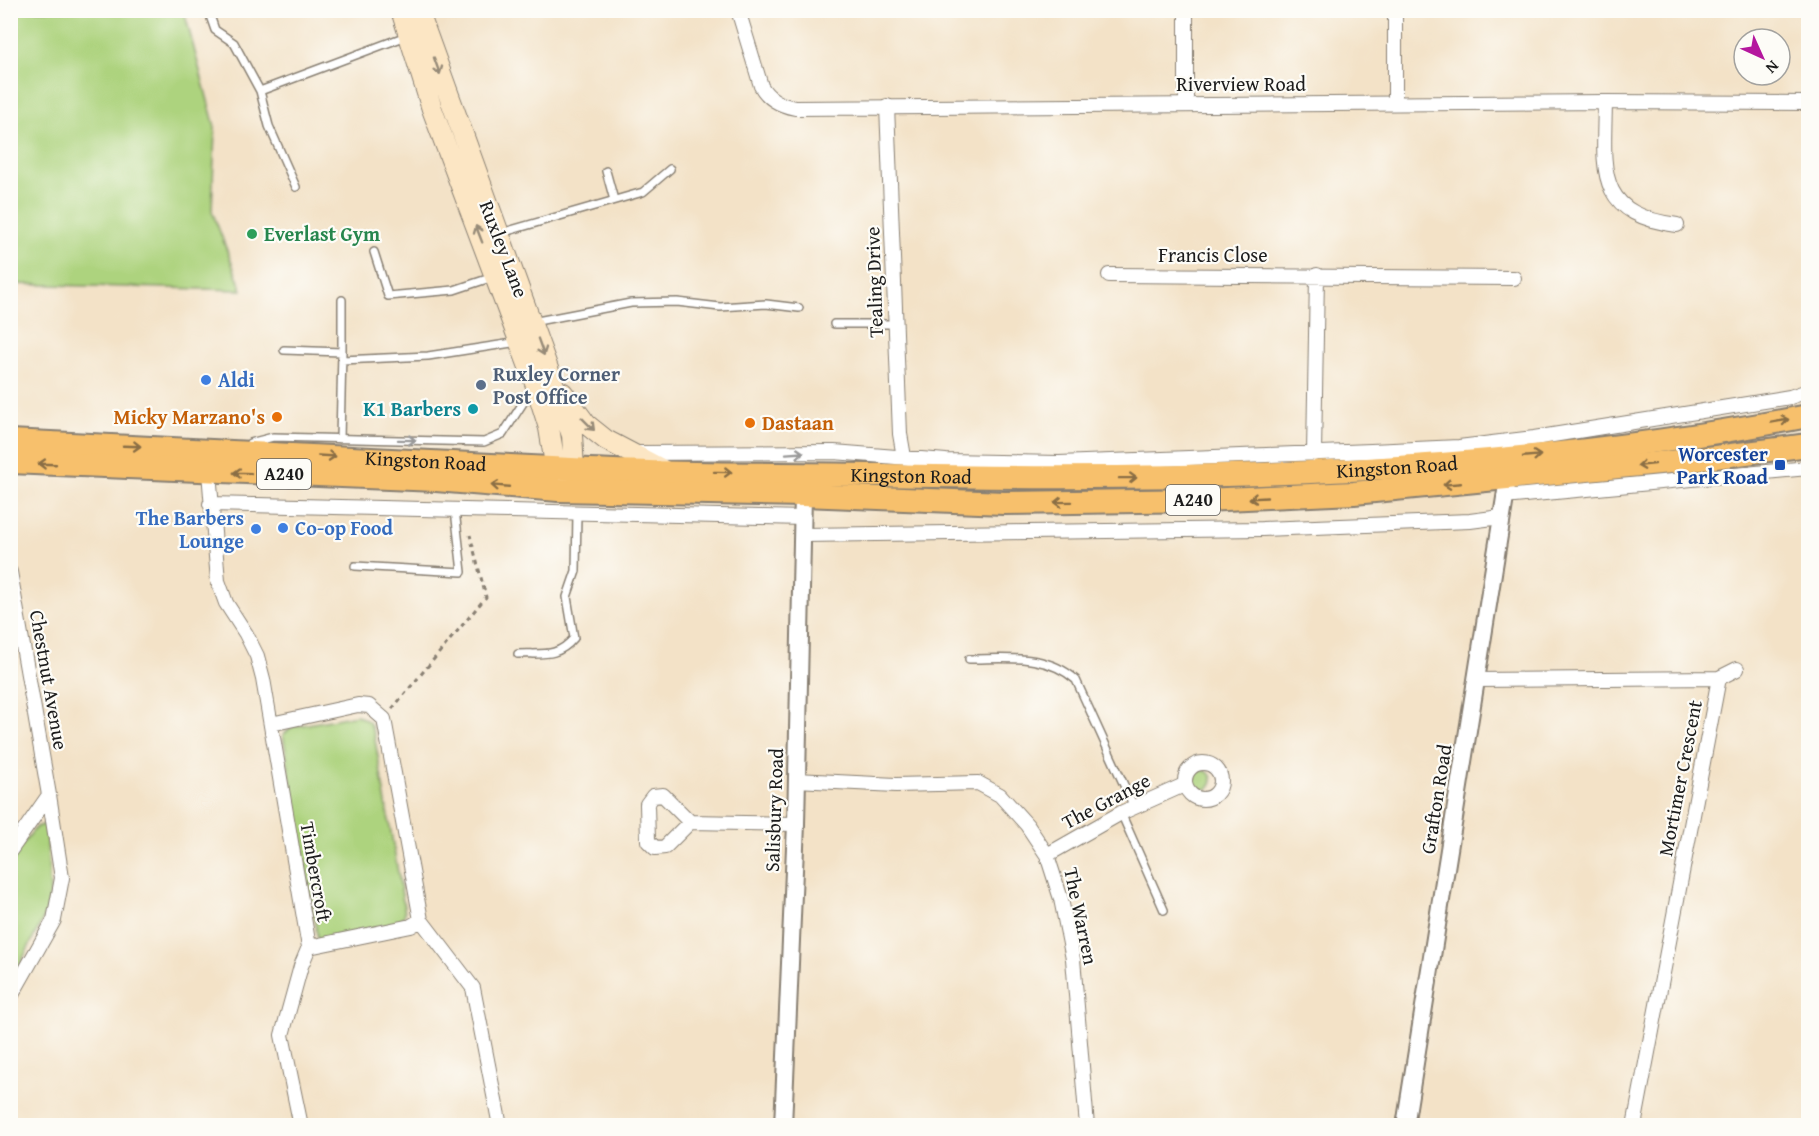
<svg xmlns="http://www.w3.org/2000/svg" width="1819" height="1136" viewBox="0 0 1819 1136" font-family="'Gentium Book Plus',serif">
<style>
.green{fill:#add37e;stroke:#64784d;stroke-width:1.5}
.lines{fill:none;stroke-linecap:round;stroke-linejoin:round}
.service-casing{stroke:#887f72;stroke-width:10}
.minor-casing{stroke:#887f72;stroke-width:16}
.tertiary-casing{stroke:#887f72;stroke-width:20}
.secondary-casing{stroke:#887f72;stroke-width:22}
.trunk-casing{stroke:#887f72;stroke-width:26}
.path{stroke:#887f72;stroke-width:3;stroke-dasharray:4.5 4.5;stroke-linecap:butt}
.service{stroke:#fff;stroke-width:7}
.minor{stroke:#fff;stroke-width:14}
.tertiary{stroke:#fff;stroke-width:16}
.secondary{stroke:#fce6c4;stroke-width:20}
.trunk{stroke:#f7c06c;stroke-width:22}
.oneway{stroke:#978b78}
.oneway2{stroke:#8a6e44}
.oneway3{stroke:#999}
.leisure-dot{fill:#2e9e5b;stroke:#fdfcf7;stroke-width:2}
.shop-dot{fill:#3f7fe0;stroke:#fdfcf7;stroke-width:2}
.service-dot{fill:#5c6f8a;stroke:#fdfcf7;stroke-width:2}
.culture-dot{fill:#0f9aa8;stroke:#fdfcf7;stroke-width:2}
.food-dot{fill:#e8710a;stroke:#fdfcf7;stroke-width:2}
.transit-dot{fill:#1a4fb4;stroke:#fdfcf7;stroke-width:2}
.labels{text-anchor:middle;stroke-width:4.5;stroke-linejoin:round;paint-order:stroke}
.shield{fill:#fdfcf7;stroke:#605f5e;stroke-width:1.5}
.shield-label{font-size:18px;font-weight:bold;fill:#1c1c1c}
.street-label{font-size:20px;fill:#1c1c1c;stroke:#fdfcf7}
.leisure-label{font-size:20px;font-weight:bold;fill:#27864d;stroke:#fdfcf7;text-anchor:start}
.service-label{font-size:20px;font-weight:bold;fill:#4e5e75;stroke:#fdfcf7;text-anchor:start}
.shop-label{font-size:20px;font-weight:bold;fill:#366cbe;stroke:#fdfcf7;text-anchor:start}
.culture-label{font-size:20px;font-weight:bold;fill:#0d838f;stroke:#fdfcf7;text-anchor:end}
.food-label{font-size:20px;font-weight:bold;fill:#c56008;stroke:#fdfcf7;text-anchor:end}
.transit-label{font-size:20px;font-weight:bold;fill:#164399;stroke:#fdfcf7;text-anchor:end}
</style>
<rect width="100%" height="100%" fill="#fdfcf7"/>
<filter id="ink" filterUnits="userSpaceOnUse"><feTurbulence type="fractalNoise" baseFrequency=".0167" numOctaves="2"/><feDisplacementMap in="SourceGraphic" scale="12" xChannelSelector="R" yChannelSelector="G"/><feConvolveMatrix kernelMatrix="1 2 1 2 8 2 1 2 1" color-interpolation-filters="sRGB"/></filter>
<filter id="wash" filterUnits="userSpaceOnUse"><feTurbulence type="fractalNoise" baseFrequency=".008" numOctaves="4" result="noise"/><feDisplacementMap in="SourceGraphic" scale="24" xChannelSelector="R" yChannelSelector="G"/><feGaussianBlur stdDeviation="1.35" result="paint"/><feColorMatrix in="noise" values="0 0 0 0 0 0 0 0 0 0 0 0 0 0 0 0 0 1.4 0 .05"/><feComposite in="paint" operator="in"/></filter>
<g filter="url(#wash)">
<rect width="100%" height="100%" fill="#f3e2c7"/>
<!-- green -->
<path class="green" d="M 11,10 L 184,11 L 215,127 L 212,211 L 242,290 L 11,284 Z
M 357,715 L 369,722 L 374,734 L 405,913 L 400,923 L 318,940 L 283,735 L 292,727 Z
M1192 780a10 10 0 1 1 20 0a10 10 0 1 1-20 0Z
M 46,824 L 50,892 L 47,911 L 11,982 L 11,859 L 36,827 Z"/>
</g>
<g filter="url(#ink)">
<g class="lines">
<defs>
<path id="service" d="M 208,10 L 215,30 L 234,43 L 260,91
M 606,171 L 614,200
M 296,187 L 269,126 L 260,91 L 409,35
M 501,233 L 643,192 L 670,169
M 374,252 L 388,296 L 454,290 L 493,277
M 532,322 L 631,303 L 677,302 L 720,307 L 766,304 L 799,308
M 834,324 L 895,324
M 284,350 L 342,352 L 340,439
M 342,352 L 342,300
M 342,360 L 428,356 L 519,342
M 250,443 L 273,437 L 484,442 L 503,434 L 532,389
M 355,566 L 462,572 L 455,510
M 518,654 C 543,653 557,658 574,638 L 567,597 L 576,571 L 577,513
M 969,659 C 1007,659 1046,653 1076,680 L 1134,807
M 1121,813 L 1164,910"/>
<path id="minor" d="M 738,10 L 761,86 C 768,99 780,105 795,108 L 1605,102 L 1808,103
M 1395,10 L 1395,103
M 1605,102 C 1604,169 1594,214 1677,225
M 1186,104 L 1186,10
M 887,106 L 900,434 L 904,457
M 1109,275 L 1514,278
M 637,453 L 834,452 L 946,461 L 1059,463 L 1371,451 L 1459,447 L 1534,438 L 1790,397 L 1808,391
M 1314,454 L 1317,275
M 209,472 L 218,581 L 226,603 L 246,634 L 257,656 L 263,679 L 309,947 L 411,926 L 421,920 L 473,988 L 500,1126
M 1504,497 L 1808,468
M 210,504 L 803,518
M 802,535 L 1262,529 L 1470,521 L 1501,517
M 10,572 L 49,795 L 10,851
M 1719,678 L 1737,669
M 1476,680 L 1719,678 L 1634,1126
M 271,724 L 358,705 L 369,706 L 384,719 L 421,920
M1185 781a18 18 0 1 1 36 0a18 18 0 1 1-36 0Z
M 796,780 L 896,785 L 978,783 L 1000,795 L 1027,825 L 1047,855 L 1061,899 L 1073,959 L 1087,1126
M 690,822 L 663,795 L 653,796 L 647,804 L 648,841 L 655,848 L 665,847 L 690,822 L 796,824
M 1047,855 L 1121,813 L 1184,785
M 10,998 L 54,920 L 62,878 L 49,795
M 301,1126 L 282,1035 L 301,966 L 309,947"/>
<path id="tertiary" d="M 783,1126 L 796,824 L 803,495
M 1405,1126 L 1508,479"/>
<path id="secondary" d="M 401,10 L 432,109 L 535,383 L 549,428 L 558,482
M 418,10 L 572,435 L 575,485
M 563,393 L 586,424 L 606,440 L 665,471"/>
<g id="trunk">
<path id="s1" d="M 10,441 C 198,449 385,458 571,469 C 674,475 777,473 879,475 C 1190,482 1503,475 1808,416"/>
<path d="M 10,462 L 436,480 L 558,490 L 803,495 L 1004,503 L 1204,500 L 1354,493 L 1700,459 L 1808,445"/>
</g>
</defs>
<!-- service casing -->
<use href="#service" class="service-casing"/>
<!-- minor casing -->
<use href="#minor" class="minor-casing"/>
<!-- tertiary casing -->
<use href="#tertiary" class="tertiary-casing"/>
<!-- secondary casing -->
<use href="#secondary" class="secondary-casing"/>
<!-- trunk casing -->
<use href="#trunk" class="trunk-casing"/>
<!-- path -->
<path class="path" d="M 392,709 L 486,597 L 470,535"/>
<!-- service -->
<use href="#service" class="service"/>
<!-- minor -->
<use href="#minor" class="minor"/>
<!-- tertiary -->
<use href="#tertiary" class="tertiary"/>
<!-- secondary -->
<use href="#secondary" class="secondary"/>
<!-- trunk -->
<use href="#trunk" class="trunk"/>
</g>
<!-- one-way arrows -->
<defs><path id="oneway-shaft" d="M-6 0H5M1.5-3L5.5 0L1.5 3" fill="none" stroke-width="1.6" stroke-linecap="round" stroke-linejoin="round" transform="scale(1.5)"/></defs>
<g class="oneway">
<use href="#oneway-shaft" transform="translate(437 66) rotate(70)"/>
<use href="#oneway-shaft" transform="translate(479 234) rotate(-111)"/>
<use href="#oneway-shaft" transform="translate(541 347) rotate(70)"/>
<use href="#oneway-shaft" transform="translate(588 424) rotate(45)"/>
</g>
<g class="oneway2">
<use href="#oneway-shaft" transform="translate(1780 421) rotate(-10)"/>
<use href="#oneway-shaft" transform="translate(132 446) rotate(2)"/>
<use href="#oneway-shaft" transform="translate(327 456) rotate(3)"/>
<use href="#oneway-shaft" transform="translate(1532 456) rotate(-5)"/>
<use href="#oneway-shaft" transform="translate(47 464) rotate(-178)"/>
<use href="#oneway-shaft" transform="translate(1646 465) rotate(174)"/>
<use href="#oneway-shaft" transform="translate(723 472) rotate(1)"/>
<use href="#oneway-shaft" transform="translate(242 473) rotate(-178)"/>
<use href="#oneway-shaft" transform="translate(1128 478) rotate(-1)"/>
<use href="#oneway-shaft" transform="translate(1452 484) rotate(175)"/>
<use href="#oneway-shaft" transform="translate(500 486) rotate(-175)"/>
<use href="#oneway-shaft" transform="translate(1258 498) rotate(177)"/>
<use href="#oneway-shaft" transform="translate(1063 502) rotate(179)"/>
</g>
<g class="oneway3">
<use href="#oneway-shaft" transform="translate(407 440) rotate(1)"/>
<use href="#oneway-shaft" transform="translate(795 453) rotate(-4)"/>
</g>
</g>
<!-- markers -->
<circle class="leisure-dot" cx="252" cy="234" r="6"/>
<g class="shop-dot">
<circle cx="206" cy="380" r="6"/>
<circle cx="283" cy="528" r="6"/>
<circle cx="256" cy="529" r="6"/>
</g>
<circle class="service-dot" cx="481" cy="385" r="6"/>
<circle class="culture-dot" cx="473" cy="409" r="6"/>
<g class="food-dot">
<circle cx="277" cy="417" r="6"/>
<circle cx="750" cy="423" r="6"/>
</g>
<rect class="transit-dot" x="1774" y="459" width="12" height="12" rx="3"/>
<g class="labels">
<!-- shield labels -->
<g class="shield">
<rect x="257" y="459" width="54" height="30" rx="4.5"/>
<rect x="1166" y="485" width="54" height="30" rx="4.5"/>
</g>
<g class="shield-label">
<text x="284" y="480">A240</text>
<text x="1193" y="506">A240</text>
</g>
<!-- street labels -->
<g class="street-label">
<text x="1241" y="91">Riverview Road</text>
<text transform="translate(504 249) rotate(69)" y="7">Ruxley Lane</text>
<text x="1213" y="262">Francis Close</text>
<text transform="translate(874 282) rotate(-92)" y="7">Tealing Drive</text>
<text dy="7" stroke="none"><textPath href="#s1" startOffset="416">Kingston Road</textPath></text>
<text dy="7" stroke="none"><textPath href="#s1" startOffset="1388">Kingston Road</textPath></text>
<text dy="7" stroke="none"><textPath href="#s1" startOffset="902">Kingston Road</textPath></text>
<text transform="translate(49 680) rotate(80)" y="7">Chestnut Avenue</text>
<text transform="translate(1680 778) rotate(-79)" y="7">Mortimer Crescent</text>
<text transform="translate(1436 799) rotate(-81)" y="7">Grafton Road</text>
<text transform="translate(1106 801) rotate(-28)" y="7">The Grange</text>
<text transform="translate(774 810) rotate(-88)" y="7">Salisbury Road</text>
<text transform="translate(316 872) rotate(80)" y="7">Timbercroft</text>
<text transform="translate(1081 916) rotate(78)" y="7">The Warren</text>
</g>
<!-- leisure labels -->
<g class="leisure-label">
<text x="264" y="241">Everlast Gym</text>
</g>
<!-- service labels -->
<g class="service-label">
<text x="493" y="381">Ruxley Corner<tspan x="493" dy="23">Post Office</tspan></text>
</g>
<!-- shop labels -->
<g class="shop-label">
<text x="218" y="387">Aldi</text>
<text x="244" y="525" text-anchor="end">The Barbers<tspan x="244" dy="23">Lounge</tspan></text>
<text x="295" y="535">Co-op Food</text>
</g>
<!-- culture labels -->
<g class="culture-label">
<text x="461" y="416">K1 Barbers</text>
</g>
<!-- food labels -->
<g class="food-label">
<text x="265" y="424">Micky Marzano's</text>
<text x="762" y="430" text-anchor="start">Dastaan</text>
</g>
<!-- transit labels -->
<g class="transit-label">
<text x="1768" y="461">Worcester<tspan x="1768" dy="23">Park Road</tspan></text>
</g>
</g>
<!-- margin -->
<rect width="1819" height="1136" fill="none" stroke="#fdfcf7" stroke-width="36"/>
<!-- north arrow -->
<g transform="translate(1762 57) rotate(135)"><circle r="28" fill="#fdfcf7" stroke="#a3a29f" stroke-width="1.5"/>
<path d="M0-4.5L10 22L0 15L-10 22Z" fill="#b5179e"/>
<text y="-9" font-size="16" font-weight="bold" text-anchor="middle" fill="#1c1c1c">N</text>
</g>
</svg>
